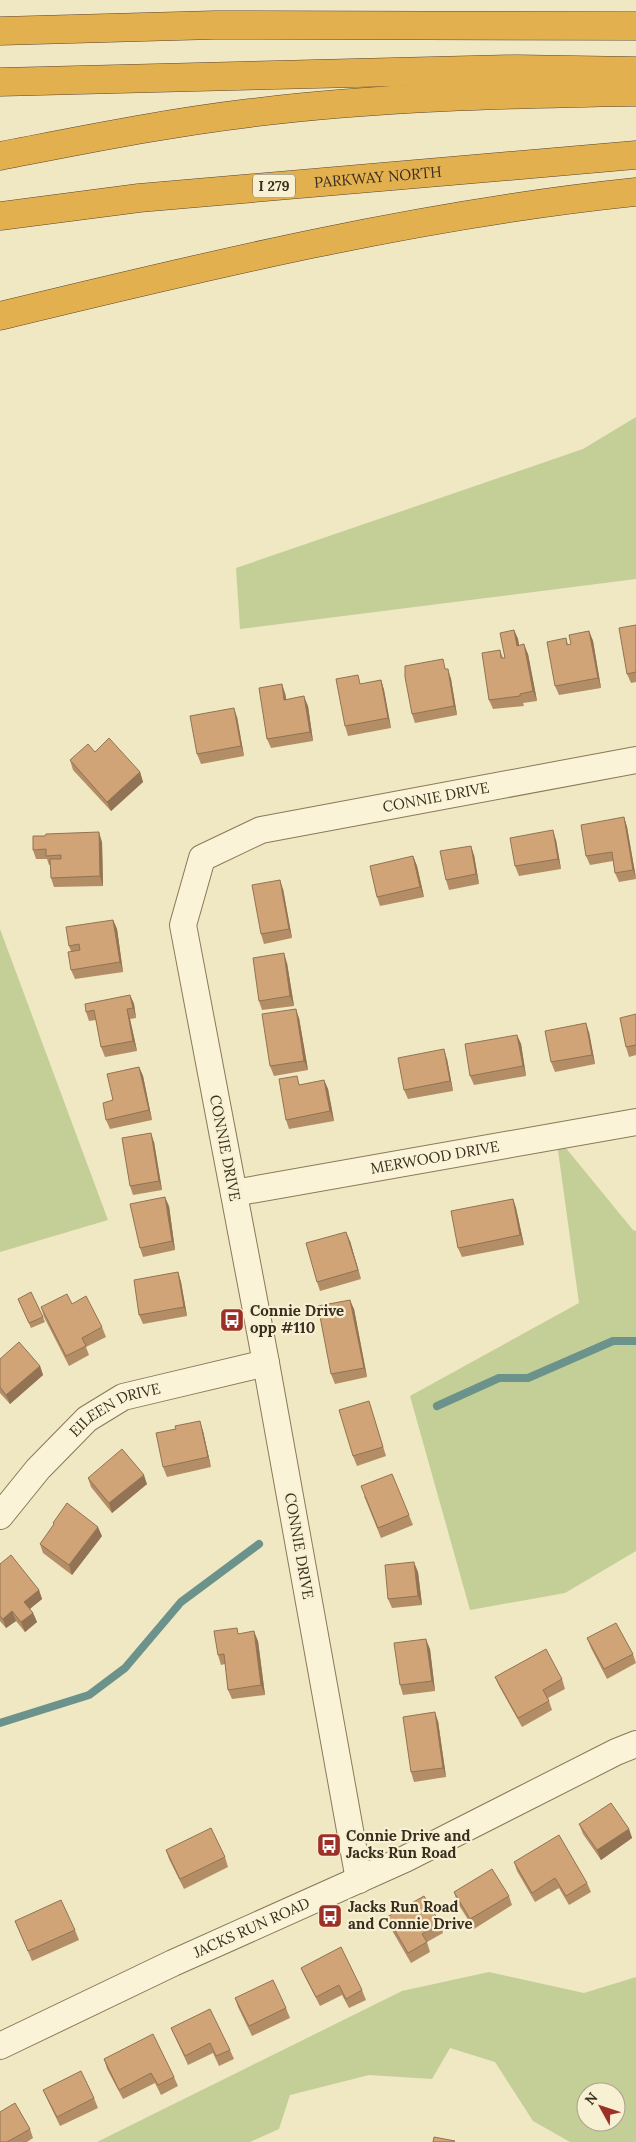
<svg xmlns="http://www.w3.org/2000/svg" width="636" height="2142" viewBox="0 0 636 2142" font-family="Lora,serif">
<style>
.green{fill:#c3cf96;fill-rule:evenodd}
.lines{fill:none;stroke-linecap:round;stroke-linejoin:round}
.stream{stroke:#6b928b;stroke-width:8}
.minor-casing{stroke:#8b7859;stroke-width:28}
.highway-casing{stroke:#59452d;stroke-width:29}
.minor{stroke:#faf3d7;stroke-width:26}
.highway{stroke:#e3b050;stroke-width:28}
.wall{fill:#b38d66}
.shaded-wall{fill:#927353}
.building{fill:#d0a477;stroke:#927353}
.labels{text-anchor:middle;stroke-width:4.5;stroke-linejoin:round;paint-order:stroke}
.shield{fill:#f7f0d3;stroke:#736854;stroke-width:1}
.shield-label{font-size:14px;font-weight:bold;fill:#3a2e1e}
.street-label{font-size:15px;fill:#3a2e1e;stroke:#f7f0d3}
.poi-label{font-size:15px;font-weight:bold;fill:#3a2e1e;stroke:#f7f0d3;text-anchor:start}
</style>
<rect width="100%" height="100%" fill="#f0e7c3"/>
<!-- green -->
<path class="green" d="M 636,417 L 636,579 L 240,629 L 236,568 L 583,449 Z
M 0,929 L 108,1220 L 0,1252 Z
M 556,1136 L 633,1230 L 636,1231 L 636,1551 L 565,1593 L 470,1610 L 410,1396 L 579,1303 Z
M 489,1972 L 584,1993 L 636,1977 L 636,2142 L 570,2142 L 533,2121 L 495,2062 L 450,2048 L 432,2079 L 369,2075 L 290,2095 L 279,2129 L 250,2142 L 97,2142 L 402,1991 ZM 586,2092 L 616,2092 L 616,2122 L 586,2122 Z"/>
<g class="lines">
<!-- stream -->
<path class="stream" d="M 437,1406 L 499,1378 L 528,1378 L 613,1341 L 636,1341
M 0,1723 L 89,1695 L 125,1668 L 181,1602 L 259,1544"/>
<defs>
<g id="minor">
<path id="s1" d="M 234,1193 L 636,1122"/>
<path id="s2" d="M 0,1516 L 38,1469 L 87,1419 L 123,1397 L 266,1363"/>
<path id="s3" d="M 359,1880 L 266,1363 L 183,925 L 202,858 L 261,830 L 636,760"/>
<path id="s4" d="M 0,2046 L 173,1963 L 405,1859 L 616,1752 L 636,1744"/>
</g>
<g id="highway">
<path d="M 0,31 L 215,25 L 636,26"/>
<path d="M 0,82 L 515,69 L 636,71"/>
<path d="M 0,156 C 83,140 166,123 250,113 C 377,97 508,94 636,92"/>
<path id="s5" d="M 0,216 L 139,198 L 636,155"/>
<path d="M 0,316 C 210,265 421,214 636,192"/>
</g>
</defs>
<!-- minor casing -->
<use href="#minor" class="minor-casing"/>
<!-- highway casing -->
<use href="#highway" class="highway-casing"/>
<!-- minor -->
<use href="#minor" class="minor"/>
<!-- highway -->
<use href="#highway" class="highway"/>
</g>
<!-- wall -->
<path class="wall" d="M 636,625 L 636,682 L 631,683 L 627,674 Z
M 514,630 L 518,639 L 519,646 L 528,654 L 537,701 L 523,703 L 524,706 L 493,709 L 489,700 L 500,650 L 503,658 L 505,658 Z
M 589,631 L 593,641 L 601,688 L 559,695 L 555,686 L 566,638 L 568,645 L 571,644 Z
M 447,669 L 451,679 L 457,715 L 415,723 L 412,714 Z
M 381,680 L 384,690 L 391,728 L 348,736 L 345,726 L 362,684 Z
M 285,693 L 286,699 L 308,706 L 313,741 L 271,748 L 267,739 Z
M 237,717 L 244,756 L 201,764 L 197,754 Z
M 95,752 L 140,772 L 143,782 L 111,811 L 73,770 L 70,760 Z
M 624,817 L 627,827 L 636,879 L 619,882 L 615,873 L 613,861 L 590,865 L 586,856 Z
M 556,840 L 561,869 L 519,876 L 515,866 Z
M 102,842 L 103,886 L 54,887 L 51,878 L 51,865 L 49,865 L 47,859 L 36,859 L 33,850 Z
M 474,855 L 479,884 L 449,890 L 446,880 Z
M 413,856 L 417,866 L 424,897 L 380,906 L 377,897 Z
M 283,889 L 292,938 L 264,944 L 261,934 Z
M 113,920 L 117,929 L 123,972 L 75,979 L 71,970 L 71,951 L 69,946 Z
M 287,963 L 294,1006 L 262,1010 L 259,1001 Z
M 130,995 L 134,1004 L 136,1018 L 130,1019 L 137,1051 L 105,1057 L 101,1047 L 96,1020 L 89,1021 L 86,1012 Z
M 636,1014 L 636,1055 L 629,1057 L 626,1047 Z
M 299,1018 L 308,1070 L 274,1076 L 270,1066 Z
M 589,1032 L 595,1064 L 555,1072 L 551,1062 Z
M 517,1035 L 521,1044 L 526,1076 L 474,1085 L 470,1076 Z
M 447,1059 L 453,1091 L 408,1099 L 404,1090 Z
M 139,1067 L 143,1076 L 152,1120 L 110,1129 L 106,1120 L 113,1100 Z
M 324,1080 L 328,1089 L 334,1121 L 289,1129 L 286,1120 Z
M 154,1142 L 162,1190 L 133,1195 L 130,1186 Z
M 513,1199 L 516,1208 L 524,1245 L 462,1257 L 458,1248 Z
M 169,1206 L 175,1250 L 143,1257 L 140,1248 Z
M 350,1241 L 361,1279 L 320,1291 L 317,1282 Z
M 178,1272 L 181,1282 L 187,1316 L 143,1324 L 139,1315 Z
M 18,1299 L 43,1317 L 45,1322 L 31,1328 Z
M 41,1307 L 102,1327 L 106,1337 L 86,1347 L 89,1355 L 69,1366 L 44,1317 Z
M 354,1309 L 367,1377 L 335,1384 L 331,1374 Z
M 0,1359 L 40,1366 L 43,1375 L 10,1404 L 0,1393 Z
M 372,1411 L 386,1456 L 357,1466 L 353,1456 Z
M 203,1431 L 211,1467 L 167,1477 L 163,1467 Z
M 88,1478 L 147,1484 L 112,1513 L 91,1487 Z
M 364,1496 L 409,1515 L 413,1525 L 381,1538 Z
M 53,1523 L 102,1536 L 72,1575 L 43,1553 L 40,1544 L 54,1525 Z
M 0,1564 L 39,1590 L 42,1599 L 30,1609 L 33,1613 L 37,1622 L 25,1632 L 16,1621 L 6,1628 L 0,1621 Z
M 418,1572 L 422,1605 L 392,1608 L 388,1599 Z
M 239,1634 L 258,1641 L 265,1695 L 232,1699 L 228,1690 L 225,1664 L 221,1665 L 218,1655 Z
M 587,1638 L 633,1654 L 636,1663 L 607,1679 L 591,1648 Z
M 430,1649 L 435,1691 L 403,1695 L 400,1685 Z
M 495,1677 L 562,1679 L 565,1689 L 548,1698 L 552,1710 L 522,1727 L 499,1686 Z
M 438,1721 L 446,1777 L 414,1782 L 411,1772 Z
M 579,1824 L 629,1829 L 632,1838 L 601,1860 L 583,1834 Z
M 166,1850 L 225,1857 L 228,1867 L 184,1889 L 169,1859 Z
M 514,1862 L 587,1883 L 591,1892 L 569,1905 L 559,1888 L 535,1902 L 517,1871 Z
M 454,1892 L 509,1896 L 512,1905 L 474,1929 L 457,1902 Z
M 387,1917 L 440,1923 L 443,1933 L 427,1942 L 430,1952 L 411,1963 L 390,1927 Z
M 15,1921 L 75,1930 L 79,1940 L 32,1961 Z
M 301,1968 L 362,1990 L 366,2000 L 349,2008 L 342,1995 L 320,2006 L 305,1977 Z
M 235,1998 L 286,2008 L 290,2018 L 252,2036 L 238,2007 Z
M 171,2028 L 230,2050 L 234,2059 L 219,2066 L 213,2053 L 188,2065 L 175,2037 Z
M 104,2059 L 174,2077 L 178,2086 L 161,2095 L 155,2083 L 123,2099 L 107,2069 Z
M 43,2090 L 94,2098 L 98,2108 L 60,2126 L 47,2099 Z
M 30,2129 L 33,2138 L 27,2142 L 0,2142 Z"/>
<!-- shaded-wall -->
<path class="shaded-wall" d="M 514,630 L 518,639 L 521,655 L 517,646 Z
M 589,631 L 593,641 L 601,688 L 598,678 Z
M 524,644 L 528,654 L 537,701 L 533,691 Z
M 448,669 L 451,679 L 457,715 L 454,706 Z
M 381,680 L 384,690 L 391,728 L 388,718 Z
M 282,684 L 285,693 L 288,709 L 284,700 Z
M 304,696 L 308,706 L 313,741 L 310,732 Z
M 234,708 L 237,717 L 244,756 L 241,746 Z
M 140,772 L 143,782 L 111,811 L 107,802 Z
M 624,817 L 627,827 L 636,878 L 633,870 Z
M 553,830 L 556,840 L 561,869 L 558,859 Z
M 99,832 L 102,842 L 103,886 L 100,876 Z
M 471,846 L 474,855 L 479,884 L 476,874 Z
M 413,856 L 417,866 L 424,897 L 420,887 Z
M 280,880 L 283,889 L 292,938 L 289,929 Z
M 113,920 L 117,929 L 123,972 L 120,962 Z
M 284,953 L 287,963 L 294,1006 L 290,996 Z
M 130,995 L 134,1004 L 136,1018 L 133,1008 Z
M 127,1009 L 130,1019 L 137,1051 L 133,1041 Z
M 296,1009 L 299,1018 L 308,1070 L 304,1061 Z
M 586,1023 L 589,1032 L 595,1064 L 592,1055 Z
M 517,1035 L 521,1044 L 526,1076 L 523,1066 Z
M 444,1049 L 447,1059 L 453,1091 L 450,1081 Z
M 139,1067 L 143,1076 L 152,1120 L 149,1110 Z
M 324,1080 L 328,1089 L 334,1121 L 330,1111 Z
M 151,1133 L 154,1142 L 162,1190 L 159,1181 Z
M 165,1197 L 169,1206 L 175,1250 L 172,1241 Z
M 513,1199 L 516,1208 L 524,1245 L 520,1235 Z
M 346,1232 L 350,1241 L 361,1279 L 358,1270 Z
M 178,1272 L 181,1282 L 187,1316 L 184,1307 Z
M 350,1300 L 354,1309 L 367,1377 L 364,1368 Z
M 40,1366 L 43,1375 L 10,1404 L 6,1395 Z
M 200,1421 L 203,1431 L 211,1467 L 208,1457 Z
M 144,1475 L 147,1484 L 112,1513 L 109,1503 Z
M 98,1527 L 102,1536 L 72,1575 L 69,1565 Z
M 414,1562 L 418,1572 L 422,1605 L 418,1596 Z
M 39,1590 L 42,1599 L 27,1611 L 24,1602 Z
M 12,1611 L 16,1621 L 6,1628 L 3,1619 Z
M 33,1613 L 37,1622 L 25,1632 L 21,1622 Z
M 254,1631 L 258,1641 L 265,1695 L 261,1685 Z
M 426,1639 L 430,1649 L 435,1691 L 432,1681 Z
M 435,1712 L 438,1721 L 446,1777 L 443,1768 Z
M 629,1829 L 632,1838 L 601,1860 L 597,1850 Z"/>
<!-- building -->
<path class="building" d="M 636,625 L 636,672 L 627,674 L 619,628 Z
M 514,630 L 517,646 L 524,644 L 533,691 L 520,694 L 520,696 L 489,700 L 482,653 L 500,650 L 501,658 L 505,658 L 500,633 Z
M 589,631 L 598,678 L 555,686 L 547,642 L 566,638 L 567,645 L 571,644 L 569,635 Z
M 443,659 L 445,669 L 448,669 L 454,706 L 412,714 L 405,677 L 405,666 Z
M 358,675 L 360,684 L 381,680 L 388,718 L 345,726 L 336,679 Z
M 282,684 L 284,700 L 304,696 L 310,732 L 267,739 L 259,688 Z
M 234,708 L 241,746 L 197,754 L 190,716 Z
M 109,738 L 140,772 L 107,802 L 70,760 L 88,744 L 95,752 Z
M 624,817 L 633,870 L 615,873 L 612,852 L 586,856 L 581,825 Z
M 553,830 L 558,859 L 515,866 L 510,838 Z
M 99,832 L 100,876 L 51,878 L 50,859 L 61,859 L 61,855 L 46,856 L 46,849 L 33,850 L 33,836 L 45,836 L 46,834 Z
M 471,846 L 476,874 L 446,880 L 440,851 Z
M 413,856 L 420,887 L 377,897 L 370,866 Z
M 280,880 L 289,929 L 261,934 L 252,885 Z
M 113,920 L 120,962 L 71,970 L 68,952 L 80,950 L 79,944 L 69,946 L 66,927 Z
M 284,953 L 290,996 L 259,1001 L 253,958 Z
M 130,995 L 133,1008 L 127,1009 L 133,1041 L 101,1047 L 94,1010 L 86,1012 L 85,1004 Z
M 296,1009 L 304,1061 L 270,1066 L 262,1014 Z
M 636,1014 L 636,1045 L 626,1047 L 620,1018 Z
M 586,1023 L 592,1055 L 551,1062 L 545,1031 Z
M 517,1035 L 523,1066 L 470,1076 L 465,1044 Z
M 444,1049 L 450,1081 L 404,1090 L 398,1058 Z
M 139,1067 L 149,1110 L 106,1120 L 103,1103 L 113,1100 L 107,1074 Z
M 297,1076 L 299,1085 L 324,1080 L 330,1111 L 286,1120 L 279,1079 Z
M 151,1133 L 159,1181 L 130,1186 L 122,1138 Z
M 165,1197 L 172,1241 L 140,1248 L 130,1204 Z
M 513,1199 L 520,1235 L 458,1248 L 451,1211 Z
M 346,1232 L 358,1270 L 317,1282 L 306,1243 Z
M 178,1272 L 184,1307 L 139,1315 L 134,1280 Z
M 31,1292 L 43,1317 L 29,1323 L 18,1299 Z
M 67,1294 L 72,1304 L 86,1296 L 102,1327 L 82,1338 L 86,1346 L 66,1356 L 41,1307 Z
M 350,1300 L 364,1368 L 331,1374 L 318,1306 Z
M 19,1342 L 40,1366 L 6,1395 L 0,1387 L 0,1359 Z
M 369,1401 L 383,1447 L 353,1456 L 339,1410 Z
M 200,1421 L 208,1457 L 163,1467 L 156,1433 L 176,1429 L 175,1426 Z
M 122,1449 L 144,1475 L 109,1503 L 88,1478 Z
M 392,1474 L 409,1515 L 378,1528 L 361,1486 Z
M 67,1503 L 98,1527 L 69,1565 L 40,1544 L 54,1524 L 53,1523 Z
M 11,1555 L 39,1590 L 24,1602 L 33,1613 L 21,1622 L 12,1611 L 3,1619 L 0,1616 L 0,1564 Z
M 414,1562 L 418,1596 L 388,1599 L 385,1565 Z
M 616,1623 L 633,1654 L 604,1669 L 587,1638 Z
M 237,1628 L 238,1634 L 254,1631 L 261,1685 L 228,1690 L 224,1654 L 218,1655 L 214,1631 Z
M 426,1639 L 432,1681 L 400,1685 L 394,1643 Z
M 546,1649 L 562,1679 L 543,1690 L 549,1701 L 518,1718 L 495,1677 Z
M 435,1712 L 443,1768 L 411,1772 L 403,1717 Z
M 611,1803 L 629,1829 L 597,1850 L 579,1824 Z
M 211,1828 L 225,1857 L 180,1879 L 166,1850 Z
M 559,1835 L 587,1883 L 566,1896 L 555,1878 L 532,1893 L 514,1862 Z
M 492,1869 L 509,1896 L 470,1919 L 454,1892 Z
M 424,1896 L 440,1923 L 422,1934 L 427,1942 L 408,1953 L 387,1917 Z
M 61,1900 L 75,1930 L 28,1951 L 15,1921 Z
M 341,1947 L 362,1990 L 346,1999 L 339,1985 L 316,1997 L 301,1968 Z
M 273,1980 L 286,2008 L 249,2026 L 235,1998 Z
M 210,2009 L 230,2050 L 216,2056 L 210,2043 L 185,2056 L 171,2028 Z
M 153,2034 L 174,2077 L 158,2085 L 151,2073 L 119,2090 L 104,2059 Z
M 81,2071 L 94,2098 L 57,2117 L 43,2090 Z
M 15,2103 L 30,2129 L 7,2142 L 0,2142 L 0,2112 Z
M 434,2137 L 455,2141 L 454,2142 L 433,2142 Z"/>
<!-- icons -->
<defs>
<symbol id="bus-square" viewBox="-11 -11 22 22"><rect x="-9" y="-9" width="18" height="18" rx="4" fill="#9d3026" stroke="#f7f0d3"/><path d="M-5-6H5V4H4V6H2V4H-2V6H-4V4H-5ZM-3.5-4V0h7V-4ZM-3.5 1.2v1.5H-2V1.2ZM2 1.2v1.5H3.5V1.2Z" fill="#fff"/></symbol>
</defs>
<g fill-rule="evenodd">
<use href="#bus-square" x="218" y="1306" width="28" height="28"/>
<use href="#bus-square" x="315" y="1831" width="28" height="28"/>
<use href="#bus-square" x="316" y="1902" width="28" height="28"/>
</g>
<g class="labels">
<!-- shield labels -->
<rect class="shield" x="253" y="174.5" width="42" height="23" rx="4"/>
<g class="shield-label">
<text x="274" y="191">I 279</text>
</g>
<!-- street labels -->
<g class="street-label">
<text dy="5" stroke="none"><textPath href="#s5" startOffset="380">PARKWAY NORTH</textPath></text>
<text dy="5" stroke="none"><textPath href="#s3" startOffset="1284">CONNIE DRIVE</textPath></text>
<text transform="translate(225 1148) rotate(79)" y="5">CONNIE DRIVE</text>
<text dy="5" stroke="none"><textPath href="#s1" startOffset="204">MERWOOD DRIVE</textPath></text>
<text dy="5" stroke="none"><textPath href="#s2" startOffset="160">EILEEN DRIVE</textPath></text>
<text transform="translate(299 1546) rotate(80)" y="5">CONNIE DRIVE</text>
<text dy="5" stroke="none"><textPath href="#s4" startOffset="278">JACKS RUN ROAD</textPath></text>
</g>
<!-- poi labels -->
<g class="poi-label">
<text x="250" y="1316">Connie Drive<tspan x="250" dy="17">opp #110</tspan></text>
<text x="346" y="1841">Connie Drive and<tspan x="346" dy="17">Jacks Run Road</tspan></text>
<text x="348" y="1912">Jacks Run Road<tspan x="348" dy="17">and Connie Drive</tspan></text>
</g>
</g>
<!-- north arrow -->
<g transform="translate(601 2107) rotate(310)"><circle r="24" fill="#f7f0d3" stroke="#aba28b"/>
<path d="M0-4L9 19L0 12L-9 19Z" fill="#9d3026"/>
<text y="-8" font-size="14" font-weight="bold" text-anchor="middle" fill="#3a2e1e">N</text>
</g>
</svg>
